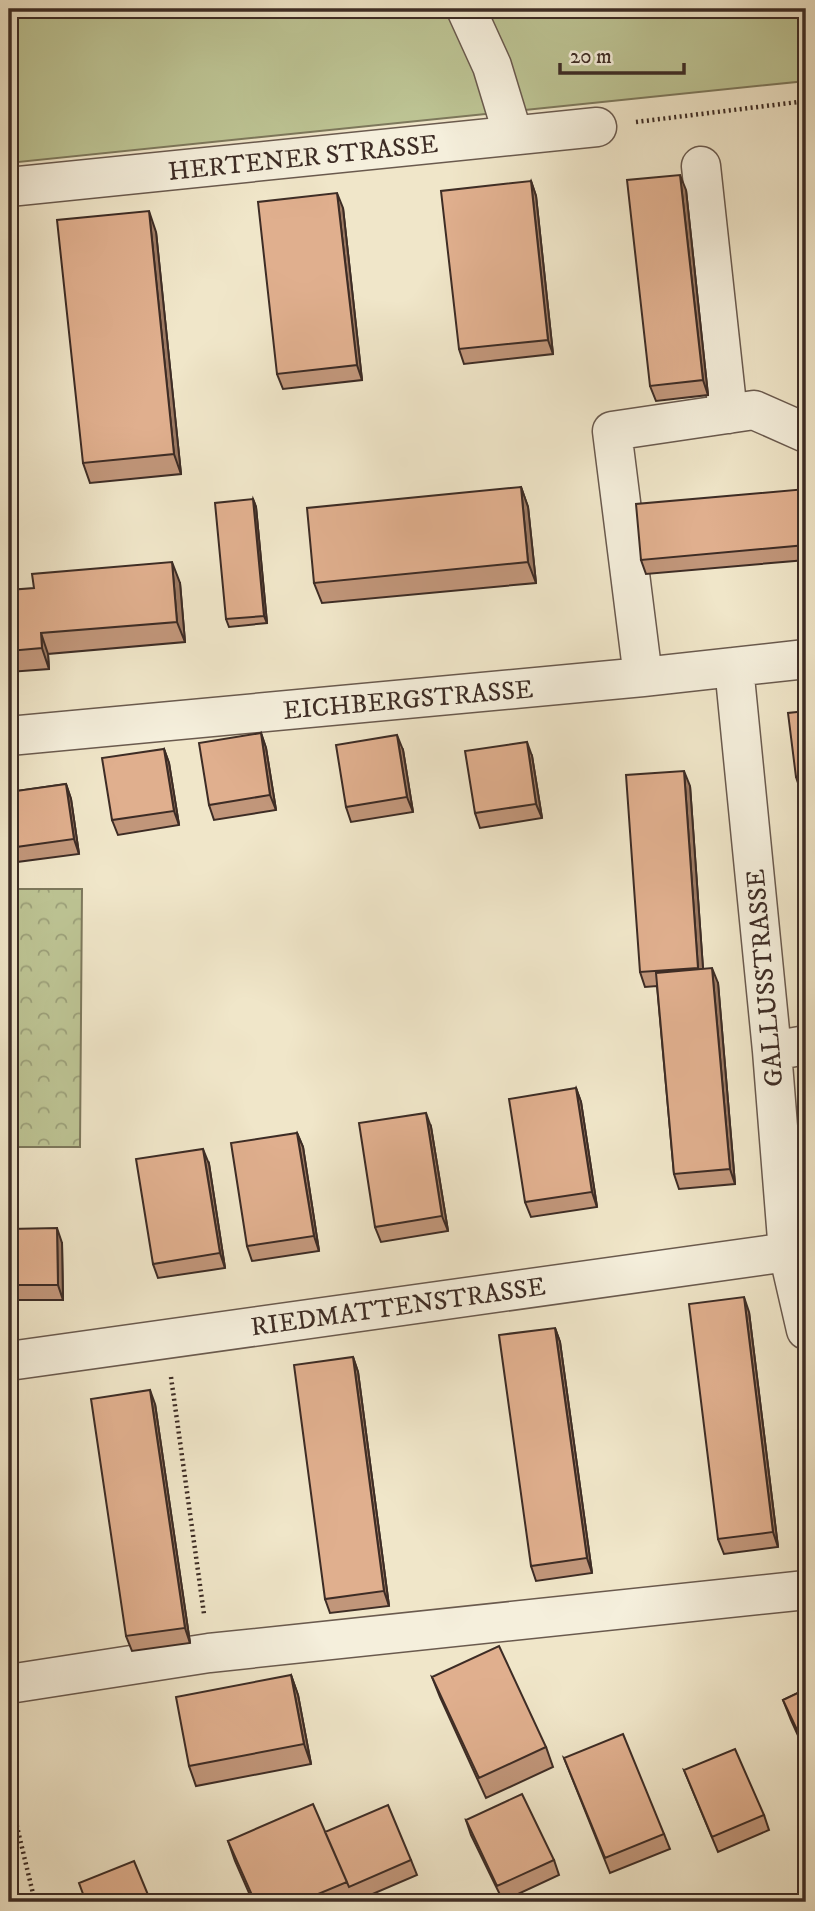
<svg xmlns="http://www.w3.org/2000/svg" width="815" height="1911" viewBox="0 0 815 1911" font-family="'IM FELL DW Pica',serif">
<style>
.park{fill:url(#park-crowns);stroke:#7d785c;stroke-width:2}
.garden{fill:#bdc494;stroke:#7d785c;stroke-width:2}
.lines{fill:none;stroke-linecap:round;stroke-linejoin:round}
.minor-casing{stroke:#6a5a4e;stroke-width:41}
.path{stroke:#3d2c25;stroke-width:4.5;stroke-dasharray:2 3.5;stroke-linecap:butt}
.minor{stroke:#f5efdc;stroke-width:38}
.wall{fill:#c1967a;stroke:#3d2c25;stroke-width:2}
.shaded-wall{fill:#9d7a63;stroke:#3d2c25;stroke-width:2}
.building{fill:#e0af8e;stroke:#3d2c25;stroke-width:2}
.labels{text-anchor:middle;stroke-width:7;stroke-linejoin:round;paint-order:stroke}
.street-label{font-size:26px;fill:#3d2c25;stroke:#f5efdc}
</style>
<defs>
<pattern id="park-crowns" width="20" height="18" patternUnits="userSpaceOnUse" patternTransform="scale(1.75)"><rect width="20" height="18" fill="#bdc494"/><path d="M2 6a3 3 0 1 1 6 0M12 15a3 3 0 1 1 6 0" fill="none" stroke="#9b9f79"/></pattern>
</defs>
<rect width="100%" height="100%" fill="#f0e6c9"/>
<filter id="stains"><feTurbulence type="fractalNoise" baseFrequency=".00286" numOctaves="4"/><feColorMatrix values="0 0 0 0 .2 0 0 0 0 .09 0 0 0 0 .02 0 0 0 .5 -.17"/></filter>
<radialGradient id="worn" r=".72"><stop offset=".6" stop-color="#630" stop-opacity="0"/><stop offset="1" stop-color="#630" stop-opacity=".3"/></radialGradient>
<!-- park -->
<path class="park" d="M 9,889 L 82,889 L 80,1147 L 9,1147 Z"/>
<!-- garden -->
<path class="garden" d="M 9,9 L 806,9 L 806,81 L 9,163 Z"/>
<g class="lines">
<defs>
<path id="minor" d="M 466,9 L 492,66 L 513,135
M 701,166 L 728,414
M 9,187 L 597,127
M 734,667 L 772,1051 L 788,1252 L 806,1330
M 643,677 L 612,431 L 754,410 L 806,433
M 9,736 L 643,677 L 806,659
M 772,1051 L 806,1045
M 9,1361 L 788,1252
M 9,1684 L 209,1653 L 806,1590"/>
</defs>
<!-- minor casing -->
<use href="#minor" class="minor-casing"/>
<!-- path -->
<path class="path" d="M 636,122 L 806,101
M 171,1377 L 204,1614
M 9,1793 L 35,1902"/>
<!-- minor -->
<use href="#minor" class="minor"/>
</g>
<!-- wall -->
<path class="wall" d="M 531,181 L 536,196 L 553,354 L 464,364 L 459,349 Z
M 686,190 L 708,395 L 656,401 L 650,386 Z
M 343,208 L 362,380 L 283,389 L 277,374 Z
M 156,232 L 181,474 L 90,483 L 83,463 Z
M 521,487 L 528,507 L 536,583 L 322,603 L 314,583 Z
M 806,489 L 806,560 L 646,574 L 641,560 Z
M 253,499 L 256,507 L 267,623 L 229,627 L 226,619 Z
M 180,583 L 185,642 L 48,654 L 49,669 L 9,672 L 9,590 Z
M 806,711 L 806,792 L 801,792 L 796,777 Z
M 261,733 L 266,748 L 276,810 L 214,820 L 209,805 Z
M 164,749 L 169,763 L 179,825 L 118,835 L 112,820 Z
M 403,750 L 413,812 L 351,822 L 346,807 Z
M 532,756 L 542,818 L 480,828 L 475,813 Z
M 66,784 L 71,799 L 79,854 L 9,863 L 9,792 Z
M 690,786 L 703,969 L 718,983 L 735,1184 L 679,1189 L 674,1174 L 657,986 L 645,987 L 640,972 Z
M 576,1088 L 581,1102 L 597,1207 L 531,1217 L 525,1202 Z
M 431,1127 L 448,1231 L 381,1242 L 375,1227 Z
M 297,1133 L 303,1147 L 319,1251 L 252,1261 L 247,1246 Z
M 209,1164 L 225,1268 L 158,1278 L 153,1264 Z
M 9,1229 L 62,1243 L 63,1300 L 9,1300 Z
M 749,1312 L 778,1547 L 724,1554 L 718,1539 Z
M 555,1328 L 560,1342 L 592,1573 L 536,1581 L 531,1566 Z
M 353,1357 L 358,1372 L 389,1606 L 330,1613 L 325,1599 Z
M 155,1404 L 190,1643 L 132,1651 L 126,1636 Z
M 291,1675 L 298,1695 L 311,1764 L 196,1786 L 189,1766 Z
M 432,1677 L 546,1747 L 553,1767 L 486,1798 L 440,1697 Z
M 806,1689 L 806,1753 L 791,1720 L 783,1700 Z
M 564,1758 L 664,1834 L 670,1849 L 610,1873 Z
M 684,1770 L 764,1815 L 769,1830 L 718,1852 Z
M 466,1820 L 554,1860 L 559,1875 L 503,1901 L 471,1835 Z
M 325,1832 L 411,1860 L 417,1875 L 354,1902 L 253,1902 L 235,1861 L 228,1841 Z"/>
<!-- shaded-wall -->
<path class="shaded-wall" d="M 680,175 L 686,190 L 708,395 L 703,380 Z
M 531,181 L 536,196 L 553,354 L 548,340 Z
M 337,193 L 343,208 L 362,380 L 357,365 Z
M 149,211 L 156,232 L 181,474 L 174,454 Z
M 521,487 L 528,507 L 536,583 L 528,562 Z
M 253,499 L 256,507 L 267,623 L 264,616 Z
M 172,562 L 180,583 L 185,642 L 177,622 Z
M 41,633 L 48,654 L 49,669 L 42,648 Z
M 261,733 L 266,748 L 276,810 L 270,795 Z
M 397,735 L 403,750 L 413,812 L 407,797 Z
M 527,742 L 532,756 L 542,818 L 536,804 Z
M 164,749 L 169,763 L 179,825 L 174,811 Z
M 684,771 L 690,786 L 704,982 L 698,968 Z
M 66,784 L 71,799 L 79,854 L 74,839 Z
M 712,968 L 718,983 L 735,1184 L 730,1169 Z
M 576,1088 L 581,1102 L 597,1207 L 592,1192 Z
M 426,1113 L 431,1127 L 448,1231 L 442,1216 Z
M 297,1133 L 303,1147 L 319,1251 L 314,1236 Z
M 203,1149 L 209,1164 L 225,1268 L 220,1253 Z
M 57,1228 L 62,1243 L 63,1300 L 58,1285 Z
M 744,1297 L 749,1312 L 778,1547 L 773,1532 Z
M 555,1328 L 560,1342 L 592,1573 L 587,1558 Z
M 353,1357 L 358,1372 L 389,1606 L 384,1591 Z
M 150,1390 L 155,1404 L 190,1643 L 185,1628 Z
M 291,1675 L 298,1695 L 311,1764 L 304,1744 Z"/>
<!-- building -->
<path class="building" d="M 680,175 L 703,380 L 650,386 L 627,180 Z
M 531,181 L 548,340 L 459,349 L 441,191 Z
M 337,193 L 357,365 L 277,374 L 258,202 Z
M 149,211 L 174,454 L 83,463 L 57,220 Z
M 521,487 L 528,562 L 314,583 L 307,508 Z
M 806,489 L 806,545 L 641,560 L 636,504 Z
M 253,499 L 264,616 L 226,619 L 215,503 Z
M 172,562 L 177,622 L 41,633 L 42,648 L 9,651 L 9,590 L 34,588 L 32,574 Z
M 806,711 L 806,776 L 796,777 L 788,713 Z
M 261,733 L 270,795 L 209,805 L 199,743 Z
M 397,735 L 407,797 L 346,807 L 336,745 Z
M 527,742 L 536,804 L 475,813 L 465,751 Z
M 164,749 L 174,811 L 112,820 L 102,758 Z
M 684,771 L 698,968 L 640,972 L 626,775 Z
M 66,784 L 74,839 L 9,848 L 9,792 Z
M 806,895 L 806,916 L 803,896 Z
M 712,968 L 730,1169 L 674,1174 L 656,973 Z
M 576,1088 L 592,1192 L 525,1202 L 509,1099 Z
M 426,1113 L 442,1216 L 375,1227 L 359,1123 Z
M 297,1133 L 314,1236 L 247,1246 L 231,1143 Z
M 203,1149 L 220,1253 L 153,1264 L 136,1159 Z
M 57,1228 L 58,1285 L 9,1285 L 9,1229 Z
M 744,1297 L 773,1532 L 718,1539 L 689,1304 Z
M 555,1328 L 587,1558 L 531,1566 L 499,1335 Z
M 353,1357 L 384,1591 L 325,1599 L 294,1365 Z
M 150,1390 L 185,1628 L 126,1636 L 91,1399 Z
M 499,1646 L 546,1747 L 479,1778 L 432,1677 Z
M 291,1675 L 304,1744 L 189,1766 L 176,1697 Z
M 806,1689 L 806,1749 L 783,1700 Z
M 623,1734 L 664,1834 L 605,1858 L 564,1758 Z
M 735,1749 L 764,1815 L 712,1837 L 684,1770 Z
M 522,1794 L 554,1860 L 497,1886 L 466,1820 Z
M 313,1804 L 347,1882 L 299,1902 L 255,1902 L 228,1841 Z
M 388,1805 L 411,1860 L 349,1887 L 325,1832 Z
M 134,1861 L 151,1902 L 86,1902 L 79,1883 Z
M 9,1875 L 17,1902 L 9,1902 Z"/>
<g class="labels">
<!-- street labels -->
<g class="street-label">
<text transform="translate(303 157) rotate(-6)" y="9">HERTENER STRASSE</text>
<text transform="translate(408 699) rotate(-5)" y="9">EICHBERGSTRASSE</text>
<text transform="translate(764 978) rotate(-95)" y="9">GALLUSSTRASSE</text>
<text transform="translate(398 1306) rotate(-8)" y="9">RIEDMATTENSTRASSE</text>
</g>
</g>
<!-- margin -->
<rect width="815" height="1911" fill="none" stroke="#f0e6c9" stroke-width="35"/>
<rect x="10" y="10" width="794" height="1890" fill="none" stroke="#3d2c25" stroke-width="3.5"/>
<rect x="18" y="18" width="780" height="1876" fill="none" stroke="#3d2c25" stroke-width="2"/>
<!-- scale -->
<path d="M560 63v10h124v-10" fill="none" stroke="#3d2c25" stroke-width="3.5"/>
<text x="570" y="63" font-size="21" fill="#3d2c25" stroke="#f5efdc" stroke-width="5" paint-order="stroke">20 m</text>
<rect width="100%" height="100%" filter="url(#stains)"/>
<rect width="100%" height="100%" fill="url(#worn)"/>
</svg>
